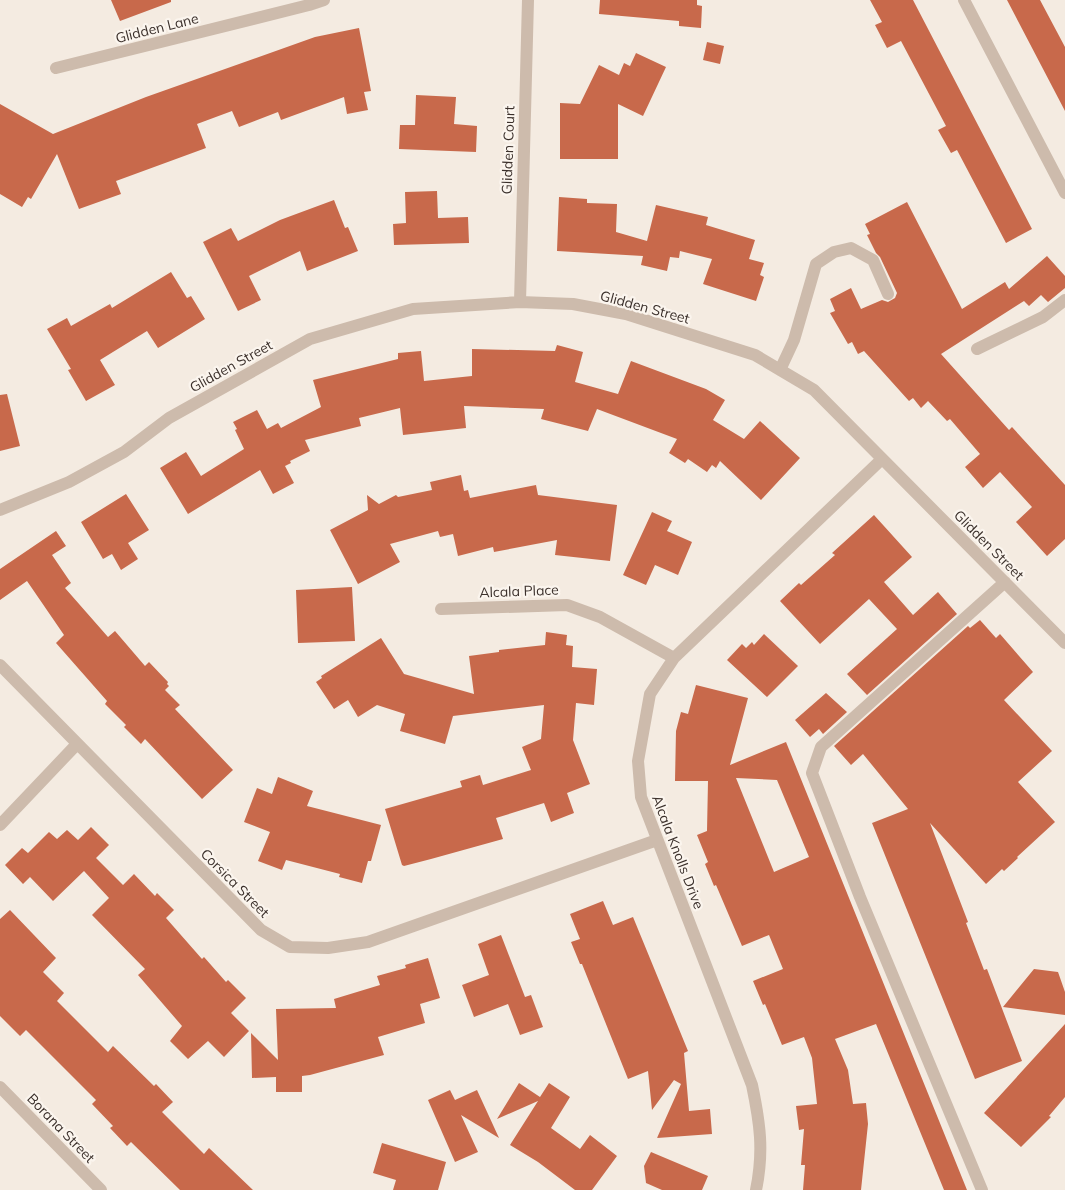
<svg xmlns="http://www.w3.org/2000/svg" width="1065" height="1190" viewBox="0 0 1065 1190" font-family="Mulish,sans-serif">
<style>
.building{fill:#c8694b;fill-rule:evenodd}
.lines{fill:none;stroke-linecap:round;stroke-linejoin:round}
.minor{stroke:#cdbbac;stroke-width:12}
.labels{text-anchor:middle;stroke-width:4.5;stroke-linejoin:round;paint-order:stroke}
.street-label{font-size:14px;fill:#3b302b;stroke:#fbf5ee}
</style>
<rect width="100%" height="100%" fill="#f4ebe1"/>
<!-- building -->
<path class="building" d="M 111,0 L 171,0 L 171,2 L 120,21 Z
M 600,0 L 697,0 L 697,5 L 702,6 L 701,28 L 679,26 L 679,21 L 599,14 Z
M 870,0 L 913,0 L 1032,229 L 1006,243 L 957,150 L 951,153 L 938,130 L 946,126 L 901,41 L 887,48 L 875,25 L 882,22 Z
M 1007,0 L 1040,0 L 1065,47 L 1065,111 Z
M 359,28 L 371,91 L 364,92 L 368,110 L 347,114 L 344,97 L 281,120 L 278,112 L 239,127 L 232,111 L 197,124 L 206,148 L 116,181 L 121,194 L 79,209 L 57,154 L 31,199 L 28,197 L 22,207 L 0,194 L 0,104 L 53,134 L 146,97 L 315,37 Z
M 707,42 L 724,46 L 720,64 L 703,60 Z
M 636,53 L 666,67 L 643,116 L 618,104 L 618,159 L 560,159 L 560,103 L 580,104 L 599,65 L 619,75 L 624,63 L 630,66 Z
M 416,95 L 456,97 L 454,124 L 477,126 L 476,152 L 399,149 L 400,125 L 415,125 Z
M 437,191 L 438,218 L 468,217 L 469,243 L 394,245 L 393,224 L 406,223 L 405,192 Z
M 559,197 L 587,199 L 587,203 L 617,204 L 616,232 L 647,241 L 656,205 L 708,217 L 706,225 L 755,240 L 749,259 L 764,263 L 760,275 L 764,277 L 756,301 L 703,284 L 712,259 L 680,251 L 679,258 L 670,257 L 667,271 L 641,265 L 643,256 L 557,251 Z
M 334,200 L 345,228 L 348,227 L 358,251 L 307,271 L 300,251 L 249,276 L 261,300 L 238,311 L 203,242 L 231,228 L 238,241 L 280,220 Z
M 907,202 L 962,309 L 1005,282 L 1009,289 L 1047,256 L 1065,276 L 1065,288 L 1048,302 L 1041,295 L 1029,306 L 1024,301 L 941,354 L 1009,430 L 1012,427 L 1065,485 L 1065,539 L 1047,556 L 1016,522 L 1032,507 L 1000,472 L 983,488 L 965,467 L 980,454 L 950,419 L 947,421 L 928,401 L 921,408 L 913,398 L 909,401 L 864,351 L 858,354 L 852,342 L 848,344 L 830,313 L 835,311 L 830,299 L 851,288 L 861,309 L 882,300 L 888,302 L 895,298 L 897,293 L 880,257 L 876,253 L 867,235 L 870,234 L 865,224 Z
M 171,272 L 187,298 L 191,296 L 205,319 L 158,348 L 147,331 L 100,360 L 115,385 L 86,401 L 68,370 L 71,369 L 47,329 L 67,318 L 71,326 L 110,304 L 112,308 Z
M 557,345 L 583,352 L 575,382 L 618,394 L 631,361 L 706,389 L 725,400 L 713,420 L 744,439 L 760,421 L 800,458 L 761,500 L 720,461 L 716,468 L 712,465 L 707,472 L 688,459 L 685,463 L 669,453 L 677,439 L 597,409 L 588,431 L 541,419 L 544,409 L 464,406 L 466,428 L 403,435 L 400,408 L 359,418 L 361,426 L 305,440 L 310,451 L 290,461 L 291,463 L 285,466 L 294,483 L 273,494 L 260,470 L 188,514 L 160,468 L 186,452 L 201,476 L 244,449 L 235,430 L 237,429 L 233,422 L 257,410 L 267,429 L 278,423 L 281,428 L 321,407 L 313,380 L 398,359 L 398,353 L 421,351 L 424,381 L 472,376 L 472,349 L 555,351 Z
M 7,394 L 20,446 L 0,451 L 0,395 Z
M 461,475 L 464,491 L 468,490 L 470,498 L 536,485 L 538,495 L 617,505 L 610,561 L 555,555 L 557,540 L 494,552 L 493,547 L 458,556 L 453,534 L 440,537 L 438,531 L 390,544 L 400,562 L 358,584 L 330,530 L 368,510 L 367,495 L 379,504 L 396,495 L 398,497 L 432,490 L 430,482 Z
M 126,494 L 149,530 L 128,543 L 138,559 L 121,570 L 112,554 L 103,559 L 81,522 Z
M 652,512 L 672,521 L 667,531 L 692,542 L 678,575 L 655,565 L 646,585 L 623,575 Z
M 874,515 L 912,557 L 884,582 L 913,615 L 938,592 L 957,614 L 867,695 L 847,674 L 897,629 L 869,599 L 820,644 L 780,601 L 799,583 L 801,585 L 835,555 L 832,553 Z
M 56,531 L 66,546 L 52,555 L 71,583 L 65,588 L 108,637 L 115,631 L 145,666 L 149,662 L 168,682 L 167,684 L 169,686 L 165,690 L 180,705 L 175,709 L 233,770 L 202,799 L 145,739 L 141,744 L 124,727 L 126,725 L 105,704 L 107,701 L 56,643 L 64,635 L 27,581 L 0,600 L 0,569 Z
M 352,587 L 355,641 L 298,643 L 296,590 Z
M 980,620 L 996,638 L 1000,634 L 1033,672 L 1004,700 L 1052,751 L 1018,782 L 1055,822 L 1017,857 L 1018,858 L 1004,871 L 1002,869 L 986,884 L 930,823 L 968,922 L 966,923 L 984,970 L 987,969 L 1022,1061 L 975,1079 L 872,823 L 908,809 L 863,754 L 851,765 L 834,746 L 968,626 L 970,628 Z
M 546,632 L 567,635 L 566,645 L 573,646 L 572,667 L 597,669 L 594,705 L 576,703 L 573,740 L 590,784 L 567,793 L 574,813 L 551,822 L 544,803 L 496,818 L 503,839 L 431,859 L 404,866 L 402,865 L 385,809 L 462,787 L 460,781 L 480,775 L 483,785 L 531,770 L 522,747 L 541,739 L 544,705 L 453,716 L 445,744 L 400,731 L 405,714 L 377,705 L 358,717 L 348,700 L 334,709 L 316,682 L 322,678 L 321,676 L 381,638 L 404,674 L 474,694 L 469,656 L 499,652 L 499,650 L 545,645 Z
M 764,634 L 798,666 L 767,697 L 727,660 L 742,644 L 746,648 L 752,642 L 754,645 Z
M 696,685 L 748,698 L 730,765 L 786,742 L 967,1190 L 944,1190 L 876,1024 L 835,1039 L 848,1070 L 853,1104 L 866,1103 L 868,1124 L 861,1190 L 803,1190 L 805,1165 L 801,1165 L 804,1129 L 799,1130 L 796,1106 L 817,1104 L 812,1058 L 804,1037 L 782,1045 L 765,1004 L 763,1005 L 753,981 L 783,969 L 769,935 L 742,946 L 716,885 L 714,886 L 705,864 L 708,862 L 697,835 L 707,831 L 708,781 L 675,781 L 676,731 L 681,712 L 688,714 ZM 736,778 L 777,780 L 809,857 L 774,872 Z
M 826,693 L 847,712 L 823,734 L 819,729 L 810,737 L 795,720 Z
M 278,777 L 313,791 L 307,806 L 381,825 L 371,861 L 368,861 L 362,883 L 339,877 L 340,874 L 286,860 L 282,870 L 258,861 L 270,832 L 244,822 L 257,788 L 272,794 Z
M 91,827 L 109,845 L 96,858 L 123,885 L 134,874 L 155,896 L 157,893 L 174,910 L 166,918 L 202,959 L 204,957 L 226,982 L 228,980 L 246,998 L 231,1013 L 249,1031 L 224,1057 L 208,1041 L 188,1059 L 170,1041 L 182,1026 L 138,975 L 145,969 L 92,915 L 109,898 L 84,871 L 53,901 L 30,877 L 23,884 L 5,865 L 22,848 L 28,853 L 49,832 L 57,839 L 67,830 L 78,840 Z
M 603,901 L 613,925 L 633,917 L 688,1051 L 684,1053 L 689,1111 L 710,1109 L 712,1134 L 657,1138 L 681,1084 L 674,1080 L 652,1110 L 648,1071 L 628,1079 L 582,964 L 580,964 L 571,942 L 580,939 L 570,914 Z
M 10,910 L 56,958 L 43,972 L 64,993 L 57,1001 L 108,1052 L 113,1046 L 154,1086 L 156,1084 L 173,1102 L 162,1112 L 204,1154 L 209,1148 L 253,1190 L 180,1190 L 131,1142 L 127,1146 L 110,1128 L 113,1126 L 92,1104 L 96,1100 L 26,1030 L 20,1036 L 0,1016 L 0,919 Z
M 501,935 L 525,997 L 531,995 L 543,1027 L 520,1035 L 508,1004 L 474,1017 L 462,985 L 489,975 L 478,944 Z
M 428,958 L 440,998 L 420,1004 L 425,1023 L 378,1037 L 384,1055 L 310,1075 L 302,1076 L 302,1092 L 276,1092 L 276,1077 L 252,1078 L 251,1033 L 278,1060 L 276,1009 L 336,1008 L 334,999 L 380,985 L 377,976 L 406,968 L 405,965 Z
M 1034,969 L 1058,972 L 1065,992 L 1065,1015 L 1003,1007 Z
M 1065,1024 L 1065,1097 L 1049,1116 L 1051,1117 L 1021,1147 L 984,1113 Z
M 519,1083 L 540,1097 L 549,1083 L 570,1097 L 551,1128 L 580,1149 L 590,1135 L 617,1156 L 592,1190 L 575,1190 L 538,1162 L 510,1145 L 538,1101 L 497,1119 Z
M 450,1090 L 455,1100 L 477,1090 L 499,1138 L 461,1115 L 478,1152 L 455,1162 L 428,1100 Z
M 382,1143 L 446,1162 L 438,1190 L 393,1190 L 396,1180 L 373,1173 Z
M 651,1152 L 708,1176 L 702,1190 L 662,1190 L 646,1183 L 644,1166 Z"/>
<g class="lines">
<!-- minor -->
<path class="minor" d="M 964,0 L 1065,193
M 56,68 L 309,5 L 324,0
M 520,302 L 528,0
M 977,349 L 1043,317 L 1065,300
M 780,370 L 794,340 L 816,264 L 834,252 L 851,248 L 873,260 L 888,294
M 0,510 L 69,482 L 124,452 L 169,418 L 310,339 L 413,309 L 520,302 L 573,304 L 626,314 L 755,355 L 814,390 L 1065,643
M 441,609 L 567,605 L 600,617 L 674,658
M 0,665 L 261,930 L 290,947 L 328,948 L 368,942 L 657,840
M 0,825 L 77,744
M 0,1087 L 101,1190
M 756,1190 C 764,1151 760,1123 752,1085 L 641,797 L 638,761 L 650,694 L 674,658 L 882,459
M 982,1190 L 860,897 L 812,773 L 821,747 L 1005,582"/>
</g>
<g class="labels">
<!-- street labels -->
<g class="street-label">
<text transform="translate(157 28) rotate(-14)" y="5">Glidden Lane</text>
<text transform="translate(508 150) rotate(-88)" y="5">Glidden Court</text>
<text transform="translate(645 307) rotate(15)" y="5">Glidden Street</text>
<text transform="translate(231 366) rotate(-29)" y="5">Glidden Street</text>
<text transform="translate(989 545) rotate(45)" y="5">Glidden Street</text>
<text transform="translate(519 591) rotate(-2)" y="5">Alcala Place</text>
<text transform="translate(678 852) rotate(69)" y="5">Alcala Knolls Drive</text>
<text transform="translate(235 883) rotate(45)" y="5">Corsica Street</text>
<text transform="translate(61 1128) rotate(46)" y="5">Borana Street</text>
</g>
</g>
</svg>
